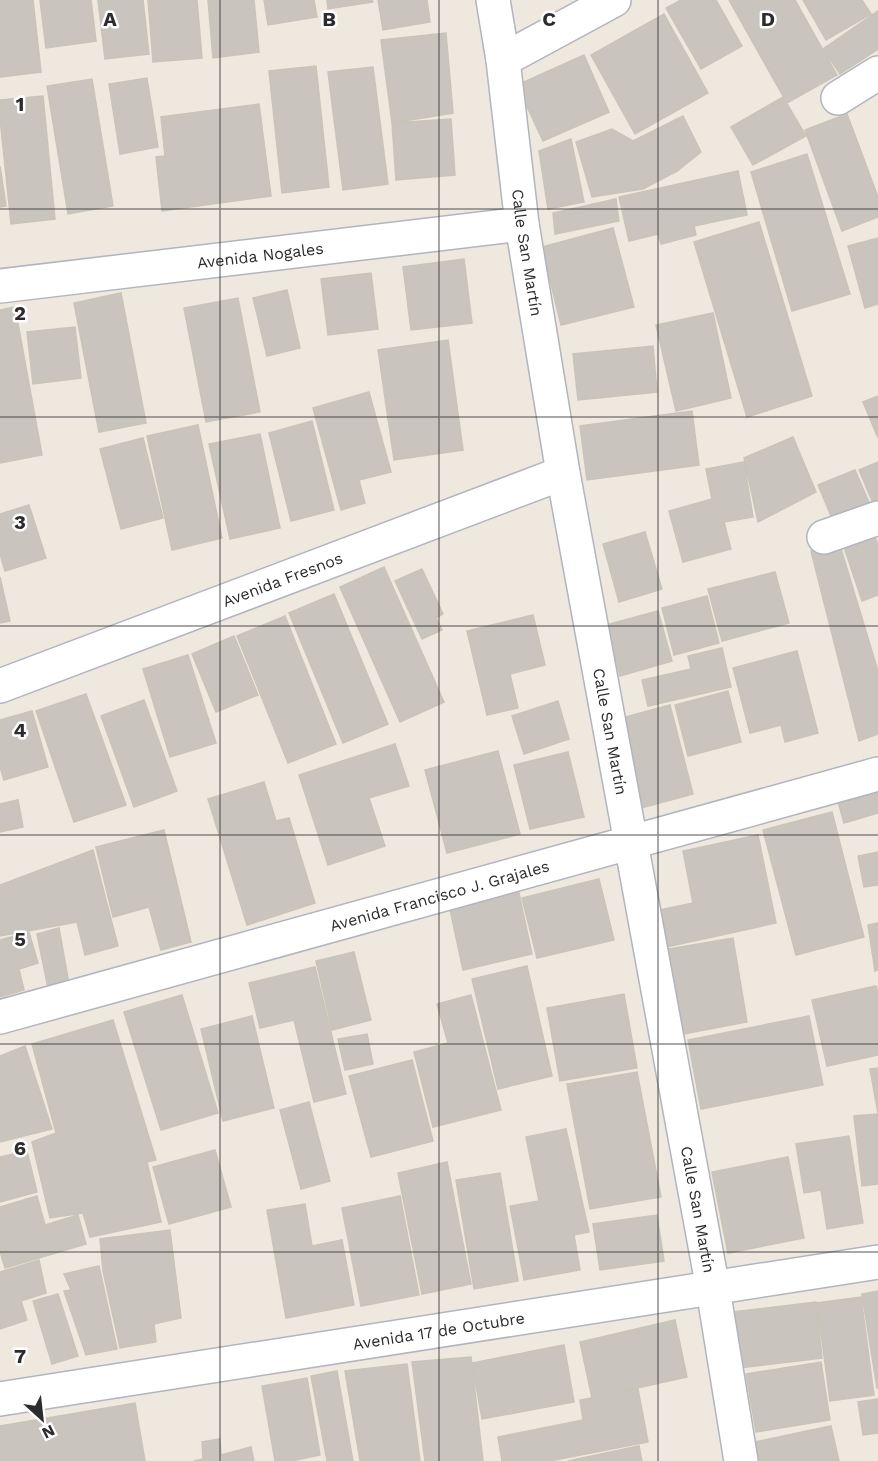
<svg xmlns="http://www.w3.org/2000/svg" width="878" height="1461" viewBox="0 0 878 1461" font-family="'Work Sans',sans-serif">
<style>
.building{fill:#c9c5be;stroke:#c9c4b8;stroke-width:1.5}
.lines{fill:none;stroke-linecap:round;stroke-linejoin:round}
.minor-casing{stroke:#b2b4bf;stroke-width:36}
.minor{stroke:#fff;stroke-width:33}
.grid{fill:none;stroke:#2c2c2c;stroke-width:1.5;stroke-opacity:0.55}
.labels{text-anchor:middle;stroke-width:5;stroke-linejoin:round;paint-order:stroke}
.street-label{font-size:16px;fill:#2c2c2c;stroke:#fff}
.grid-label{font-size:20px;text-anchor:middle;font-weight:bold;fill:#2c2c2c;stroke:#fff;stroke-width:5;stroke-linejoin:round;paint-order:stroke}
</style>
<rect width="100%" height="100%" fill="#eee8df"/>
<!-- building -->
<path class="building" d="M 0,0 L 33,0 L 41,72 L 0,77 Z
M 40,0 L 91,0 L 96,41 L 46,48 Z
M 98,0 L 143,0 L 149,54 L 105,59 Z
M 148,0 L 197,0 L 202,58 L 153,62 Z
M 208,0 L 254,0 L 259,52 L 213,58 Z
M 264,0 L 314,0 L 317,17 L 268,25 Z
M 327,0 L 372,0 L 373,2 L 328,9 Z
M 378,0 L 427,0 L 430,22 L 383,30 Z
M 681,0 L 716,0 L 742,46 L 701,69 L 666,8 Z
M 729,0 L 795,0 L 837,75 L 787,103 Z
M 803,0 L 862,0 L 871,14 L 826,40 Z
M 878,11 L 878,49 L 840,74 L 823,49 Z
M 664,14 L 708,93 L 635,134 L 591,55 Z
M 446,33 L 453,113 L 392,123 L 381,40 Z
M 584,55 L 609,112 L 543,141 L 517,85 Z
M 316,66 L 329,187 L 282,193 L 269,71 Z
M 373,67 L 388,184 L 343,190 L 328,72 Z
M 147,78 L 158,147 L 120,154 L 109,84 Z
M 92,79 L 113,206 L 68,214 L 47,86 Z
M 43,96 L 55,219 L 11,224 L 0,118 L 0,100 Z
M 783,97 L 806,136 L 753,165 L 731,127 Z
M 259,104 L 271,196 L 162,211 L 156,157 L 165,156 L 161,117 Z
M 847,114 L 878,197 L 878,217 L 842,231 L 805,130 Z
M 683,116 L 701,152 L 677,171 L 643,189 L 592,197 L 576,142 L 612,129 L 633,141 Z
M 451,119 L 455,175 L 396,180 L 392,123 Z
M 571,139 L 584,202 L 548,209 L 539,151 Z
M 807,154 L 850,294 L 792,311 L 751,172 Z
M 0,166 L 6,206 L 0,207 Z
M 738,171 L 747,215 L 694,226 L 696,235 L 661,244 L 658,234 L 629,241 L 619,197 Z
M 616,199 L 619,221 L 555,234 L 553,213 Z
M 759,222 L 812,396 L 747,417 L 694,242 Z
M 613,228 L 634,307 L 561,325 L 542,247 Z
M 878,238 L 878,304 L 865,308 L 848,246 Z
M 464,259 L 472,323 L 411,330 L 403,267 Z
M 371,273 L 378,329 L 328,335 L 321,279 Z
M 287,290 L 300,348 L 267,356 L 253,298 Z
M 121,293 L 146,423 L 99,432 L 74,303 Z
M 238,298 L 260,412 L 206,422 L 184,308 Z
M 15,307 L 42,455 L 0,463 L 0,310 Z
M 713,313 L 731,398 L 676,411 L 656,325 Z
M 75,327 L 81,378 L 33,384 L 27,332 Z
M 448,340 L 463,450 L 394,460 L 378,350 Z
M 653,346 L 657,392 L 578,400 L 573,354 Z
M 369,392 L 391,472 L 359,480 L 365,503 L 341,510 L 313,408 Z
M 878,396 L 878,438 L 863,402 Z
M 692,411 L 699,465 L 587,480 L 580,426 Z
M 312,421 L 334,510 L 291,521 L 269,433 Z
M 198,425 L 222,538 L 172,550 L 147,436 Z
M 260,434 L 280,528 L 230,539 L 209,444 Z
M 793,437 L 816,492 L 758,522 L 744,458 Z
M 143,438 L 163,518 L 121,529 L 100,449 Z
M 744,462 L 753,517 L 724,522 L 731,549 L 683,562 L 669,511 L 712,499 L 706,469 Z
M 878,462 L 878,515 L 859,470 Z
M 855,470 L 874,514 L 837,530 L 818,485 Z
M 29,505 L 46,558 L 5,571 L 0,554 L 0,514 Z
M 645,532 L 662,589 L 619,602 L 603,544 Z
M 874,533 L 878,546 L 878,595 L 862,601 L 843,544 Z
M 839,542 L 878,671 L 878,734 L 859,741 L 811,551 Z
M 384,567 L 444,702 L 400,722 L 340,587 Z
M 422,569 L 443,614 L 436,618 L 442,630 L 422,639 L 395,581 Z
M 775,572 L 789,623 L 722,641 L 708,589 Z
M 0,577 L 10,621 L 0,623 Z
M 334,594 L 388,724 L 343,743 L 289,613 Z
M 707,596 L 719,643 L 674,655 L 662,608 Z
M 658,611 L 672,661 L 620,676 L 606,625 Z
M 533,615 L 545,665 L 510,674 L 518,708 L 487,715 L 467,631 Z
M 285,616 L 336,744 L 288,763 L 237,636 Z
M 234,636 L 258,695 L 216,712 L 192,654 Z
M 722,648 L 731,687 L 648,706 L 642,680 L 691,669 L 688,656 Z
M 797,651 L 818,733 L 785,742 L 781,725 L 750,733 L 733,668 Z
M 188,655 L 216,743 L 170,757 L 143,669 Z
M 728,691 L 741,742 L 688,756 L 675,705 Z
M 86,694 L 126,805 L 74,822 L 36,711 Z
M 144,700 L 177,791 L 134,807 L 101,716 Z
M 558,701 L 569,739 L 524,754 L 512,716 Z
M 670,705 L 693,794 L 641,808 L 618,719 Z
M 32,711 L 48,767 L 4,780 L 0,767 L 0,720 Z
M 395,744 L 409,786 L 369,798 L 385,846 L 328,865 L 299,775 Z
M 498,751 L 520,834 L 447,853 L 425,770 Z
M 568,752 L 584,817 L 530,829 L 514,765 Z
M 264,782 L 276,821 L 289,818 L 315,903 L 247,925 L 208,799 Z
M 878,791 L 878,813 L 844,823 L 838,802 Z
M 18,800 L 23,827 L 0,832 L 0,804 Z
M 832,812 L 864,937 L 796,955 L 763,830 Z
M 164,830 L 191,942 L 161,950 L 149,907 L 113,917 L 96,847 Z
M 758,835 L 776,923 L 666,947 L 659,910 L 693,903 L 683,851 Z
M 93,850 L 118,946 L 85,955 L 77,922 L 0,936 L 0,885 Z
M 878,852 L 878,885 L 864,887 L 858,856 Z
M 599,879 L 614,940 L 537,958 L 522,898 Z
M 517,884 L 532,954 L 463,970 L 448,900 Z
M 878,923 L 878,970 L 875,971 L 868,925 Z
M 59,928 L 69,984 L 48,988 L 37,934 Z
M 29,932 L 38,963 L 19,969 L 24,990 L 0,997 L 0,940 Z
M 733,938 L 747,1022 L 683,1034 L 668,949 Z
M 354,952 L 371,1020 L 332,1030 L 316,961 Z
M 527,966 L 552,1076 L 498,1089 L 472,979 Z
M 315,967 L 346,1094 L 314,1102 L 294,1020 L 260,1028 L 249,983 Z
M 876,986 L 878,994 L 878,1055 L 827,1066 L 812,1000 Z
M 624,994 L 637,1068 L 560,1081 L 547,1008 Z
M 182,995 L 218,1113 L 161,1130 L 124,1012 Z
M 471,995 L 501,1110 L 433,1127 L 414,1052 L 448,1043 L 437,1004 Z
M 252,1016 L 274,1108 L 223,1121 L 201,1029 Z
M 809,1016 L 823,1085 L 701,1109 L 688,1040 Z
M 113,1020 L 156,1160 L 147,1162 L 161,1222 L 90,1237 L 83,1213 L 50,1218 L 32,1142 L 56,1133 L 32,1044 Z
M 367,1034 L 373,1064 L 345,1070 L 338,1039 Z
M 25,1046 L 52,1129 L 0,1142 L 0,1056 Z
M 412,1060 L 433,1141 L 371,1157 L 349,1076 Z
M 878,1068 L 878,1113 L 870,1069 Z
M 637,1072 L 661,1197 L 590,1209 L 567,1084 Z
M 309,1102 L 330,1181 L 301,1189 L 280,1110 Z
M 878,1114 L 878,1184 L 862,1186 L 854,1116 Z
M 566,1129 L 589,1232 L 574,1235 L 580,1270 L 524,1280 L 510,1206 L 539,1201 L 526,1137 Z
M 849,1136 L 863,1223 L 827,1229 L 821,1190 L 804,1193 L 796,1144 Z
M 215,1150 L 231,1207 L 169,1224 L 153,1167 Z
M 27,1151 L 37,1192 L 0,1202 L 0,1157 Z
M 788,1157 L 804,1238 L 728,1253 L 712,1172 Z
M 447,1162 L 471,1284 L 422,1294 L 398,1173 Z
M 500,1173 L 518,1281 L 474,1289 L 456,1180 Z
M 37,1196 L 45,1225 L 78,1215 L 86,1244 L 5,1268 L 0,1251 L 0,1207 Z
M 400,1196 L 419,1295 L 361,1306 L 342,1208 Z
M 305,1204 L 312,1246 L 342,1240 L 354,1305 L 286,1318 L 267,1210 Z
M 657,1215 L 664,1261 L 600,1270 L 593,1224 Z
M 170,1230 L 181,1318 L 154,1324 L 156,1342 L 120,1348 L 103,1271 L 100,1239 Z
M 39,1260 L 46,1293 L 21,1301 L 27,1320 L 0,1329 L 0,1272 Z
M 99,1266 L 117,1349 L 86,1355 L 64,1291 L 71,1290 L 64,1274 Z
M 878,1291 L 878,1388 L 877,1388 L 862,1294 Z
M 58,1294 L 78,1356 L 52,1364 L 33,1301 Z
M 861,1297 L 874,1395 L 830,1401 L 817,1303 Z
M 816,1302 L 822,1358 L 740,1368 L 733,1312 Z
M 675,1320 L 687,1377 L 592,1398 L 580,1342 Z
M 564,1345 L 574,1402 L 482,1419 L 472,1363 Z
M 471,1357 L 483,1461 L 425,1461 L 412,1362 Z
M 821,1362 L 830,1420 L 756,1432 L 746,1374 Z
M 407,1364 L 420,1461 L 360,1461 L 345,1371 Z
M 337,1371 L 353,1461 L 327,1461 L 311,1376 Z
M 307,1378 L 320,1455 L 292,1461 L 275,1461 L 262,1386 Z
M 638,1389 L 648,1442 L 550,1461 L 502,1461 L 498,1437 L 583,1420 L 580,1400 Z
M 878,1399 L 878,1433 L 863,1435 L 858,1402 Z
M 135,1403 L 145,1461 L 0,1461 L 0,1426 Z
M 831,1426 L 839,1461 L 754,1461 L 750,1443 Z
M 220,1439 L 221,1455 L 251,1447 L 254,1461 L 194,1461 L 203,1459 L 202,1442 Z
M 639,1446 L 642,1461 L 568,1461 Z"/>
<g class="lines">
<defs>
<g id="minor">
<path id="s1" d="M 493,0 L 503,60 L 522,224 L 563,473 L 713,1289 L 741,1461"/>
<path d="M 503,60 L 614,0"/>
<path d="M 838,98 L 878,73"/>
<path id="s2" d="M 0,286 L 522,224"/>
<path d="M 824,537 L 878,518"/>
<path id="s3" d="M 0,686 L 563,473"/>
<path id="s4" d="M 0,1017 L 878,774"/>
<path id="s5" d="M 0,1399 L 878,1262"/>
</g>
</defs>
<!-- minor casing -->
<use href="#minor" class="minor-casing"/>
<!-- minor -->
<use href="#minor" class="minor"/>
</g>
<!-- grid -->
<path class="grid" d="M 220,0 L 220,1461M 439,0 L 439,1461M 658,0 L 658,1461M 0,209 L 878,209M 0,417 L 878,417M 0,626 L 878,626M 0,835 L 878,835M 0,1044 L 878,1044M 0,1252 L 878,1252"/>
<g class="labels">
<!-- street labels -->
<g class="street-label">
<text dy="6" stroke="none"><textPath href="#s1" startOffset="255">Calle San Martín</textPath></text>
<text dy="6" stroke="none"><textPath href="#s2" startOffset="262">Avenida Nogales</textPath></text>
<text dy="6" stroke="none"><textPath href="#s3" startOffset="302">Avenida Fresnos</textPath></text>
<text dy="6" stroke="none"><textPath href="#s1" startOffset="741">Calle San Martín</textPath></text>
<text dy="6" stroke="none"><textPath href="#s4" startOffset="456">Avenida Francisco J. Grajales</textPath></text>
<text dy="6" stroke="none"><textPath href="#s1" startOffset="1227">Calle San Martín</textPath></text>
<text dy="6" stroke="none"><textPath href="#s5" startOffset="444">Avenida 17 de Octubre</textPath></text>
</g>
</g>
<g class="grid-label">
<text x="110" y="26">A</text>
<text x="329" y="26">B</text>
<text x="549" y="26">C</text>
<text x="768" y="26">D</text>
<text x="20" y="111">1</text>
<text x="20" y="320">2</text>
<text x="20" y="529">3</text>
<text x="20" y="737">4</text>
<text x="20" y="946">5</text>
<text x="20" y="1155">6</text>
<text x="20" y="1363">7</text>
</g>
<!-- north arrow -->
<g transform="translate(42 1419) rotate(153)" stroke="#ffffff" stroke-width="4.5" paint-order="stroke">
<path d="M0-4.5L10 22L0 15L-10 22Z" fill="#2c2c2c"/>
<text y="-9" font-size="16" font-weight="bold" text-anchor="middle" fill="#2c2c2c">N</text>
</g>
</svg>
